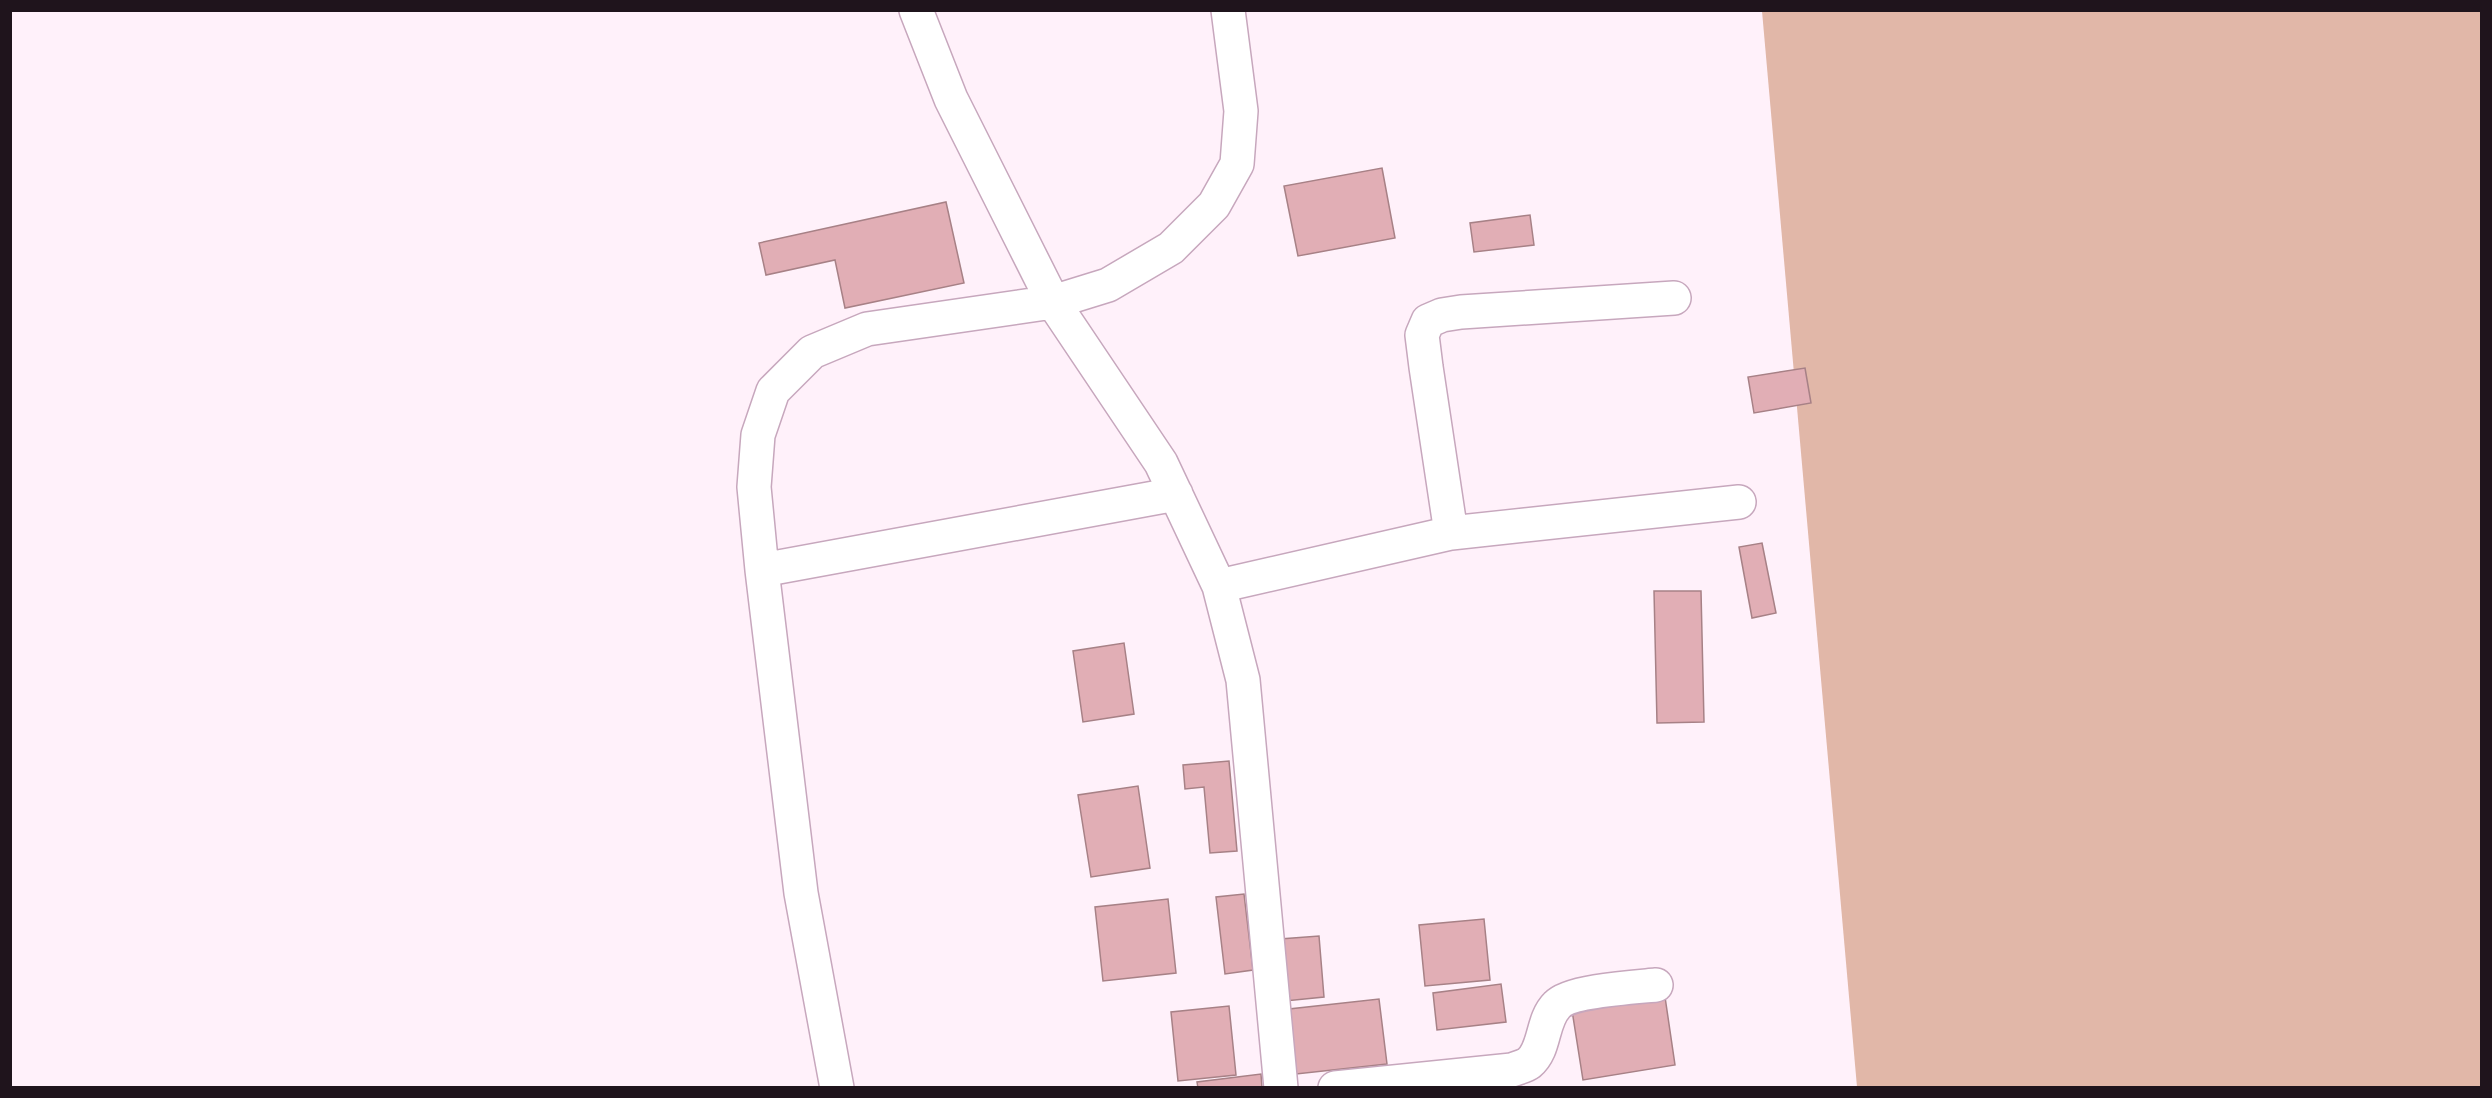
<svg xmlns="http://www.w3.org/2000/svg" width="2492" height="1098" viewBox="0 0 2492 1098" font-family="Overpass,sans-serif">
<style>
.green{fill:#e1b7a8}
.building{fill:#e1aeb5;stroke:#a78186;stroke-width:1.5}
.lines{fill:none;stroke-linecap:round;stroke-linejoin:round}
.minor-casing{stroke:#c7a7bd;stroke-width:36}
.minor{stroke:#fff;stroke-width:33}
</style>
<rect width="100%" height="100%" fill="#fff1fa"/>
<!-- green -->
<path class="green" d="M 1762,11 L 2481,11 L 2481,1087 L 1857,1087 Z"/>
<!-- building -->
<path class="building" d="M 1382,168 L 1395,238 L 1298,256 L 1284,186 Z
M 946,202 L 964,283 L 845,308 L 835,260 L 766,275 L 759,243 Z
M 1530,215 L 1534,245 L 1474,252 L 1470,223 Z
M 1805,368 L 1811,403 L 1754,413 L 1748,377 Z
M 1762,543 L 1776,613 L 1752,618 L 1739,547 Z
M 1654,591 L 1701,591 L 1704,722 L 1657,723 Z
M 1124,643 L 1134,714 L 1083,722 L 1073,651 Z
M 1229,761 L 1237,851 L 1210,853 L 1204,787 L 1185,789 L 1183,765 Z
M 1138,786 L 1150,868 L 1091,877 L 1078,795 Z
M 1244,894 L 1253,970 L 1225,974 L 1216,897 Z
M 1168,899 L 1176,973 L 1103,981 L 1095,907 Z
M 1484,919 L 1490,980 L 1425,986 L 1419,925 Z
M 1319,936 L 1324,997 L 1285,1001 L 1280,939 Z
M 1501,984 L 1506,1022 L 1437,1030 L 1433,993 Z
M 1664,990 L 1675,1065 L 1583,1080 L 1571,1004 Z
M 1379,999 L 1387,1064 L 1287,1075 L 1280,1010 Z
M 1229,1006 L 1236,1075 L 1178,1081 L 1171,1012 Z
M 1261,1074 L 1262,1088 L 1198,1088 L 1197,1082 Z"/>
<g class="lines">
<defs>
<path id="minor" d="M 916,10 L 951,99 L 1053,302 L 1161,463 L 1219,586 L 1243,680 L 1281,1088
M 1451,533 L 1426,367 L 1422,335 L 1428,321 L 1442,315 L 1461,312 L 1674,298
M 762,570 L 1176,494
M 1219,586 L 1451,533 L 1739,502
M 837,1088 L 801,893 L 762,570 L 754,487 L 758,435 L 773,391 L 812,352 L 867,329 L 1053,302 L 1108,285 L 1171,248 L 1214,205 L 1237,164 L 1241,111 L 1228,10
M 1335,1088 L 1512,1070 C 1517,1068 1525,1066 1529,1063 C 1546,1049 1541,1021 1557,1005 C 1569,991 1636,987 1656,985"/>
</defs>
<!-- minor casing -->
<use href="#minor" class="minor-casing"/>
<!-- minor -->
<use href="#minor" class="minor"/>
</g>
<!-- border -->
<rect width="2492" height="1098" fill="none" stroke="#1f141c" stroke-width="24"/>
</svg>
